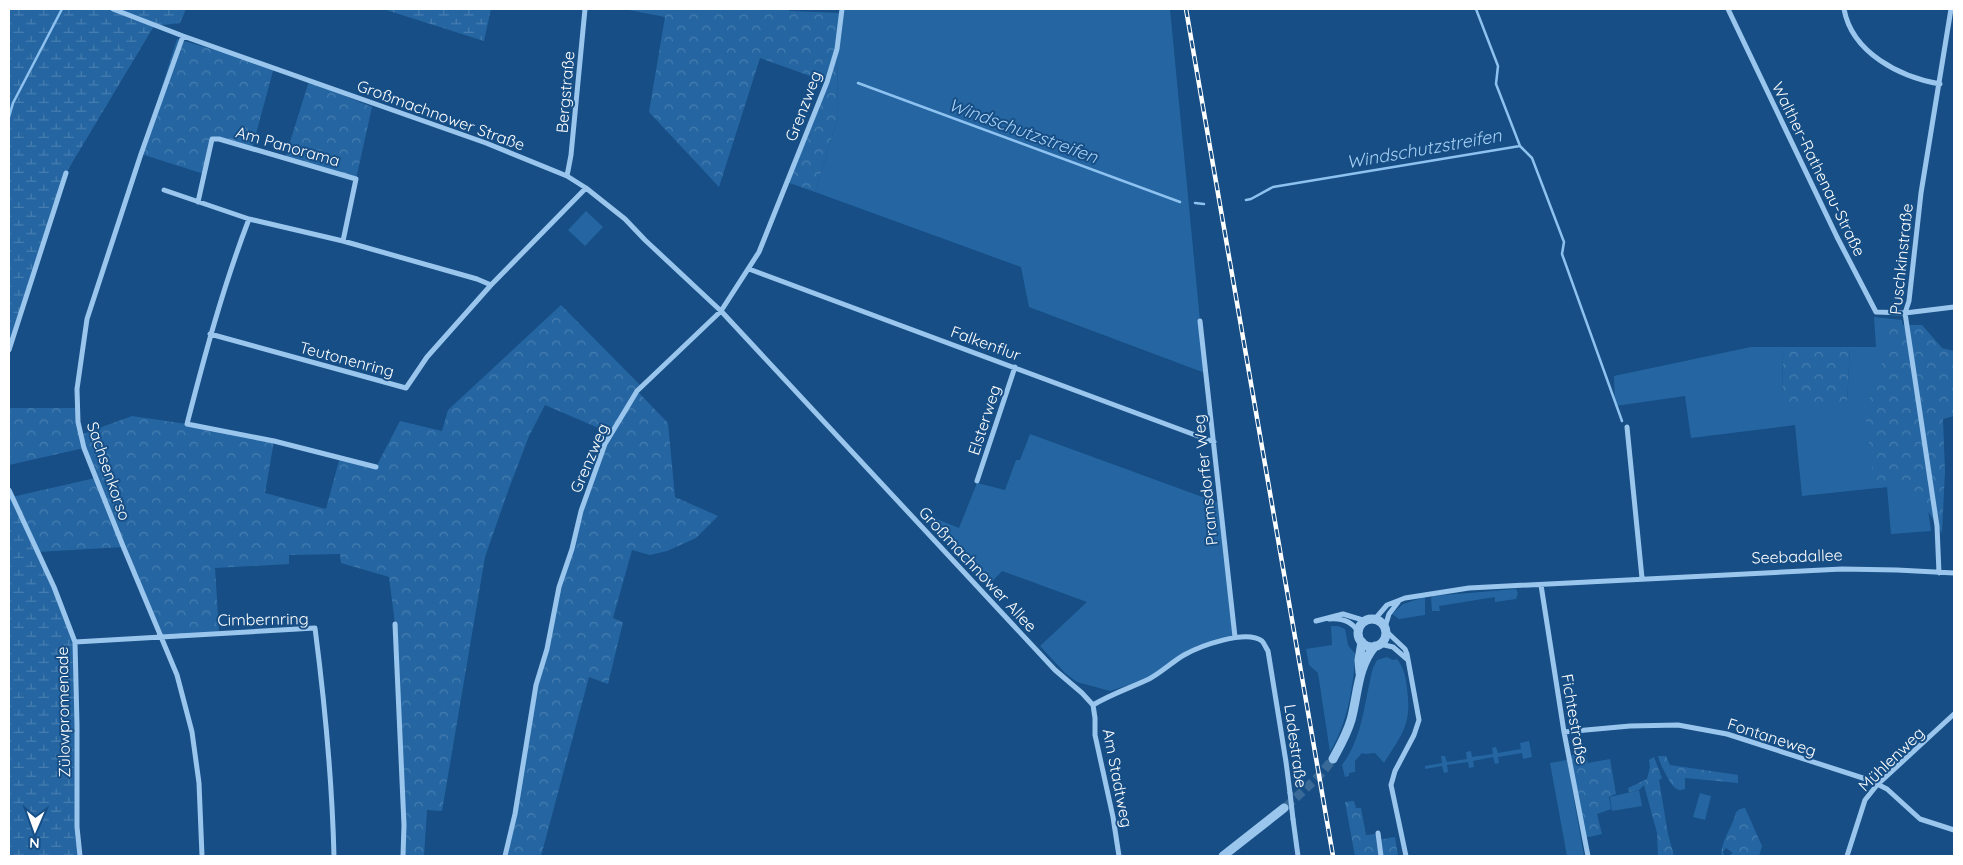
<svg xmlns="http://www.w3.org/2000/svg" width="1963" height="865" viewBox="0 0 1963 865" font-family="Quicksand,sans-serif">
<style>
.green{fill:#2566a2}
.forest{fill:url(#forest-crowns)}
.wetland{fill:url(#wetland-marsh)}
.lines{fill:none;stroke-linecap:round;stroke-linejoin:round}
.stream{stroke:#8dc2f0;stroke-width:2.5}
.tertiary-tunnel{stroke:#396997;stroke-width:9;stroke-dasharray:9 4.5;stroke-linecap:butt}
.minor{stroke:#9ac6ed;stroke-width:5}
.tertiary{stroke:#9ac6ed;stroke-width:9}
.rail-casing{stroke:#fff;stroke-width:4.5}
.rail{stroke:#164e85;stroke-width:2.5;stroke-dasharray:8;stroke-linecap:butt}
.minor-bridge{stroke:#9ac6ed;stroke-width:5}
.labels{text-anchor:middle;stroke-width:4;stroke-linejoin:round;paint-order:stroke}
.street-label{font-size:16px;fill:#fff;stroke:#164e85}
.water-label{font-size:18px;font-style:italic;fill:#a6d0f5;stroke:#164e85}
</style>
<defs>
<pattern id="forest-crowns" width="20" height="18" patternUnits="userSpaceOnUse" patternTransform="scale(1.25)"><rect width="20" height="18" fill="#2566a2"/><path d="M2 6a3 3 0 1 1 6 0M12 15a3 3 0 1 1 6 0" fill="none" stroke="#467db0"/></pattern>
<pattern id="wetland-marsh" width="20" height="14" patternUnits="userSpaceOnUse" patternTransform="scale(1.25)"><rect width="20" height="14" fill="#2566a2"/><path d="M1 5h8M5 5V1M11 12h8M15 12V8" fill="none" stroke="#467db0"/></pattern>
</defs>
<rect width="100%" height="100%" fill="#164e85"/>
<!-- green -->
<path class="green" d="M 842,9 L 1170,9 L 1205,373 L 1029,307 L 1021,267 L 815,192 L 838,117 L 837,49 Z
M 586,211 L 603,227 L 585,246 L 568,230 Z
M 1874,317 L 1902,320 L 1931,531 L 1891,534 L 1887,487 L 1802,496 L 1795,425 L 1691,438 L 1685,396 L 1615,406 L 1614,376 L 1751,347 L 1783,347 L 1782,401 L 1847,402 L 1850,347 L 1876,347 Z
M 1030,434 L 1219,503 L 1235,637 L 1184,655 L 1148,679 L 1110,691 L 1077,682 L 1065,673 L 1040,646 L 1087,602 L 1002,571 L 988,586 L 919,512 L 959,528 L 977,483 L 1005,490 L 1016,460 L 1020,460 Z
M 1516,589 L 1518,593 L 1516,599 L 1495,602 L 1495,597 L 1439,606 L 1440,611 L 1432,611 L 1431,598 L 1433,596 Z
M 1425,597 L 1425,615 L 1399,619 L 1392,614 L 1403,604 Z
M 1331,626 L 1338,626 L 1345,629 L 1348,645 L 1356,655 C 1352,690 1348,722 1330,752 L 1318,673 L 1309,665 L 1306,649 L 1332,645 Z
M 1387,657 L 1393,660 L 1397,659 C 1404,668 1406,678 1407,689 C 1412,725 1402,734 1384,763 L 1375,753 L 1365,754 L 1362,753 L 1355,761 L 1355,772 L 1349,773 L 1349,776 L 1345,777 L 1342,765 C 1364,735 1364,701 1373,668 L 1377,660 Z
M 1529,741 L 1532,757 L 1523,759 L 1522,753 L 1498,757 L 1499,763 L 1495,764 L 1493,757 L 1473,761 L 1474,767 L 1469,768 L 1468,762 L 1447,765 L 1448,772 L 1444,773 L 1442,766 L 1425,769 L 1425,766 L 1442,763 L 1441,756 L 1445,756 L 1447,762 L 1467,759 L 1466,752 L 1471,751 L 1472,757 L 1493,754 L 1492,748 L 1496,747 L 1498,753 L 1521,749 L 1520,743 Z
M 1567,760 L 1584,856 L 1567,856 L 1550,763 Z
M 1639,790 L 1642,806 L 1612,811 L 1610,797 Z
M 1700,793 L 1711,796 L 1705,820 L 1693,817 Z"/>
<!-- forest -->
<path class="forest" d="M 624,9 L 789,9 L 789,11 L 842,13 L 837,49 L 838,117 L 815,192 L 787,182 L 827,82 L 760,58 L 719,187 L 649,112 L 665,17 Z
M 177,39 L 274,67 L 252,149 L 213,139 L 204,174 L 141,154 Z
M 309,81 L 372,107 L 356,179 L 285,158 Z
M 561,305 L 641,386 L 637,391 L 668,423 L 675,497 L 718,516 L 696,538 L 667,551 L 650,555 L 632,550 L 613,618 L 623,622 L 608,684 L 589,677 L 541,856 L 505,856 C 526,741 545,623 581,511 C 589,485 601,459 610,433 L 545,405 L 529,436 L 508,491 L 485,557 L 442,811 L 427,810 L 424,856 L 403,856 L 395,624 L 389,577 L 341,563 L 340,554 L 289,555 L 289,564 L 215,568 L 219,632 L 161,637 L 123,547 L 37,552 L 12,497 L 95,478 L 84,448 L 9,465 L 9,408 L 77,408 L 80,435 L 132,416 L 187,424 L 274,441 L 265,493 L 326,509 L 340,457 L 376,467 L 400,421 L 442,431 L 448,410 Z
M 1889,325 L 1922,325 L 1942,348 L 1954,351 L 1954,416 L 1943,419 L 1945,471 L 1942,533 L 1911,485 L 1875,488 L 1865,412 L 1883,361 Z
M 1783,347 L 1850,347 L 1847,402 L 1782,402 Z
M 1585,754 L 1588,763 L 1610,759 L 1616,794 L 1609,797 L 1611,809 L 1597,814 L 1602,834 L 1584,838 L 1570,755 Z
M 1658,756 L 1666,756 L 1670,765 L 1738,775 L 1738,783 L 1685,778 L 1685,789 C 1681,790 1680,791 1677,789 C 1671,787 1659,762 1658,756 Z
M 1654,757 L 1662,778 L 1659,780 L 1668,834 L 1674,856 L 1658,856 L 1657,833 L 1644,785 L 1639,790 L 1629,792 L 1628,788 L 1647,779 L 1650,767 L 1649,760 Z
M 1354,801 L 1356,808 L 1361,808 L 1366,835 L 1376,834 L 1378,840 L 1395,837 L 1398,856 L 1355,856 L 1345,802 Z
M 1745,808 L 1762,846 L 1759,856 L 1728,856 L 1733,853 L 1726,848 L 1723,851 L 1724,856 L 1721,854 C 1723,836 1733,827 1736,812 L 1740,809 Z"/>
<!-- wetland -->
<path class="wetland" d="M 9,9 L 186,9 L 180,23 L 154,26 L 66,173 L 9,350 Z
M 383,9 L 491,9 L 484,41 Z
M 9,490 L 54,587 L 75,642 L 78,856 L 9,856 Z"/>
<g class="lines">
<!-- stream -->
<path class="stream" d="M 1476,9 L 1498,66 L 1496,84 L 1520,146 L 1532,158 L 1564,242 L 1562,254 L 1622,421
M 858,83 L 1180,202
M 9,117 L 13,103 L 62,9
M 1246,200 L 1251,199 L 1273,187 L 1520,146
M 1195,203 L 1204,204"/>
<!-- tertiary-tunnel -->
<path class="tertiary-tunnel" d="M 1286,807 L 1319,776 L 1333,759"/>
<!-- minor -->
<path class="minor" d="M 113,9 L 183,36 L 486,143 L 567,176 L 586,188 L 625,219 L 645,240 L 721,311 L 1055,670 L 1082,693 L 1093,705
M 1728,9 L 1837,237 L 1876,312 L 1905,313 L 1954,307
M 1844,9 C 1852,53 1900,77 1940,84
M 183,36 L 141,154 L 87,319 L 77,389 L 78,422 L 84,448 L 123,546 L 177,675 L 192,732 L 199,783 L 202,856
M 567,176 L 571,155 L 585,9
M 164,190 L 249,219 L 343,241 L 477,279 L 491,285
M 198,202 L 212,139 L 219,139 L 356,179 L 343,241
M 249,219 C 223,287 205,354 187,424 L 274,441 L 376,467
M 749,269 L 1214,442
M 1200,321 L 1235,637
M 210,334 L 406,388 L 427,357 L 491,285 L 586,188
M 9,350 L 66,173
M 1627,427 L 1642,578
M 977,481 L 1015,367
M 9,490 L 54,587 L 75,642 L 77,725 L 77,827 L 80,856
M 1939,573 L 1937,526 L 1905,313 L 1909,301 L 1921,193 L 1951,9
M 1541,585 L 1564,732 L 1588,856
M 1329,619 C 1341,618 1352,621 1358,632
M 1375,619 L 1387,605 L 1405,598 L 1469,588 L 1842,569 L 1897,570 L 1954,573
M 1316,621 L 1343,614 L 1366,621
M 395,624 L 404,825 L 403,856
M 1385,627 L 1389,614 L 1399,601
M 1386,631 L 1405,649 L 1407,654 L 1419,720 L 1414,735 L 1395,771 L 1391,785 L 1406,856
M 75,642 L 315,628 C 325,705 332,778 334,856
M 1380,644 L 1393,647 L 1408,660
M 1093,705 C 1111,694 1130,688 1149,679 C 1162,672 1172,662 1184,655 C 1200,646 1246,629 1262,641 C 1264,643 1266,648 1268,651 L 1286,762 L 1290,793
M 1093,705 L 1095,718 L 1095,735 L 1113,817 L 1119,856
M 1564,732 L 1630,726 L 1678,725 L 1727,734 L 1869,780 L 1887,789 L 1920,819 L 1954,830
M 1293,819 L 1298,856
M 1378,833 L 1381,856
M 505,856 L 515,814 L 536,685 L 547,649 L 559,587 L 572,549 L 581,511 L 605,444 L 637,391 L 721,311 L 759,252 L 827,82 L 837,49 L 842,9
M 1847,856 L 1865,800 L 1877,785 L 1954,714"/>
<!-- tertiary -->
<path class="tertiary" d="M1358 633a14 14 0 1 1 28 0a14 14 0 1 1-28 0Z
M 1360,673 L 1359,660 L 1362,642
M 1333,759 C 1340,746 1347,734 1351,720 C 1358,695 1357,667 1375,646
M 1223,856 L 1284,808"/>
<defs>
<path id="rail" d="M 1186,9 L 1333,856"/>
</defs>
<!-- rail casing -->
<use href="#rail" class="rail-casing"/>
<!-- rail -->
<use href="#rail" class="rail"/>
<!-- minor-bridge -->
<path class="minor-bridge" d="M 1290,793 L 1293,819"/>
</g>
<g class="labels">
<!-- street labels -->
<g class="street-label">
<text transform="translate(565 92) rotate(-85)" y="6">Bergstraße</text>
<text transform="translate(803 106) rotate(-69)" y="6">Grenzweg</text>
<text transform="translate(441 115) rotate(20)" y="6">Großmachnower Straße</text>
<text transform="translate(288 146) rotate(16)" y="6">Am Panorama</text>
<text transform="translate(1819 169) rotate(64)" y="6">Walther-Rathenau-Straße</text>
<text transform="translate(1901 259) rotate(-84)" y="6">Puschkinstraße</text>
<text transform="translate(986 343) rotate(20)" y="6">Falkenflur</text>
<text transform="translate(347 359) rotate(15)" y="6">Teutonenring</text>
<text transform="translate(984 420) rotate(-72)" y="6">Elsterweg</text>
<text transform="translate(589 458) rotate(-67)" y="6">Grenzweg</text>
<text transform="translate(109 471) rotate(71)" y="6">Sachsenkorso</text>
<text transform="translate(1205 480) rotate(-96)" y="6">Pramsdorfer Weg</text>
<text transform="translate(1797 556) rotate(-2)" y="6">Seebadallee</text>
<text transform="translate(978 569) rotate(47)" y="6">Großmachnower Allee</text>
<text transform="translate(263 619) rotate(-1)" y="6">Cimbernring</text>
<text transform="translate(63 712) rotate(-91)" y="6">Zülowpromenade</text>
<text transform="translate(1575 719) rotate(80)" y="6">Fichtestraße</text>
<text transform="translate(1772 737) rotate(18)" y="6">Fontaneweg</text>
<text transform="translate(1296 746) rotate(82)" y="6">Ladestraße</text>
<text transform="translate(1891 759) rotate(-44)" y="6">Mühlenweg</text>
<text transform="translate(1118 778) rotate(79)" y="6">Am Stadtweg</text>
</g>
<!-- water labels -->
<g class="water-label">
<text transform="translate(1023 131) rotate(20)" y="6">Windschutzstreifen</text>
<text transform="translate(1424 149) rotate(-10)" y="6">Windschutzstreifen</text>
</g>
</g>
<!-- border -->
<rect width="1963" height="865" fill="none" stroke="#ffffff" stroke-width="20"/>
<!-- north arrow -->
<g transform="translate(35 830) rotate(182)" stroke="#164e85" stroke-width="4" paint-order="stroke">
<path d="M0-4L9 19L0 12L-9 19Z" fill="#ffffff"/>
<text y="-8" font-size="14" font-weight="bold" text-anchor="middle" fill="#ffffff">N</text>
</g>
</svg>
